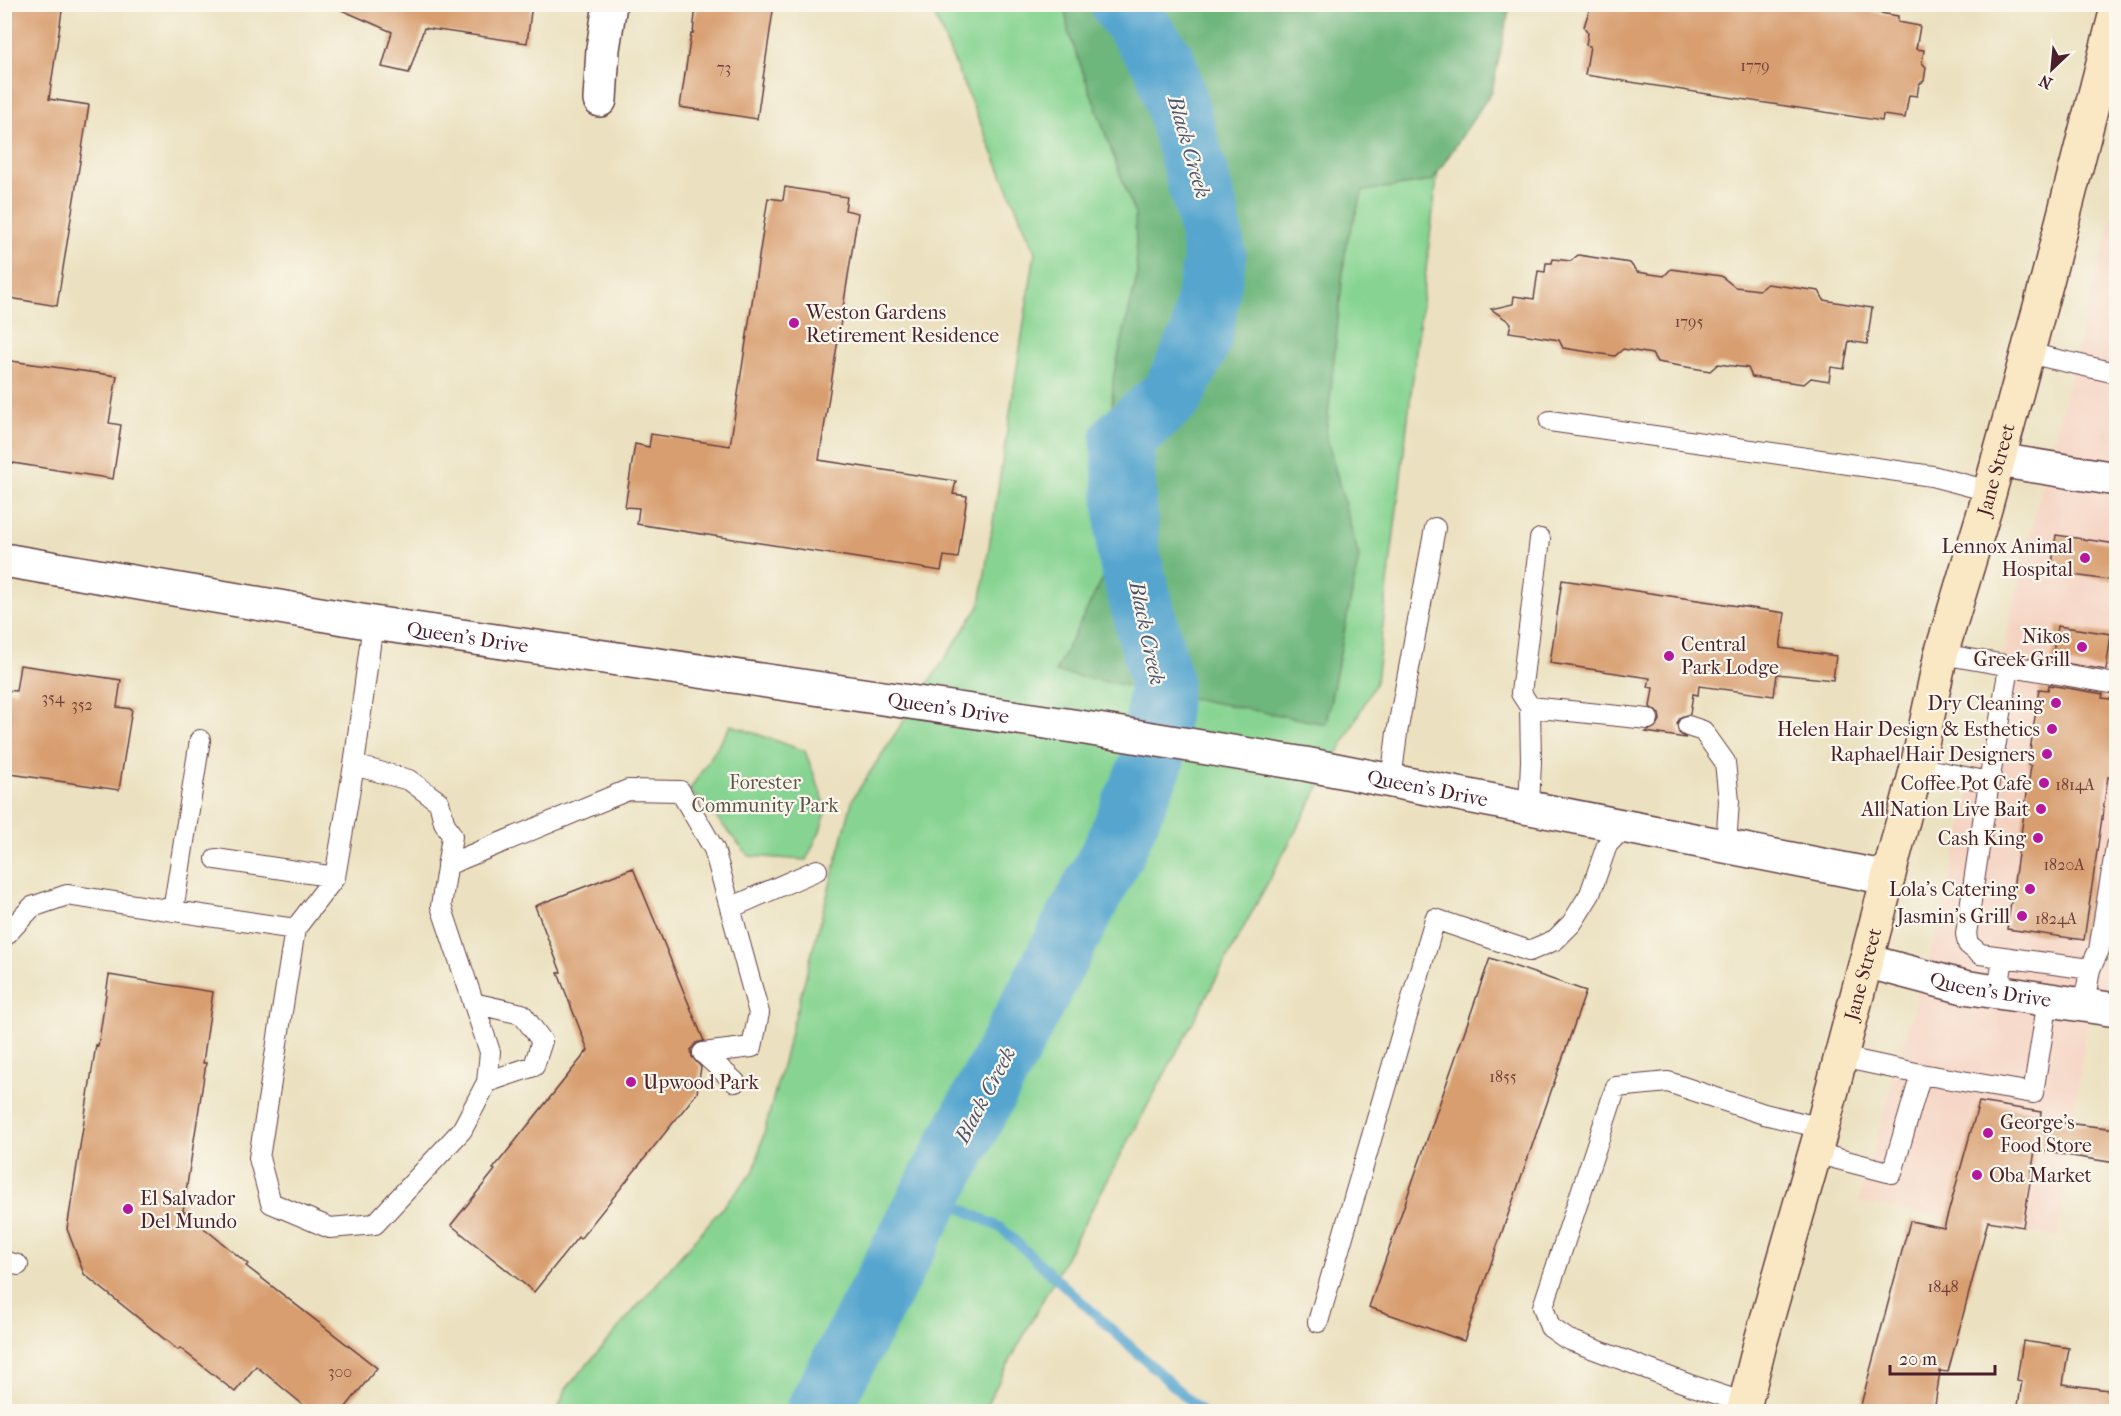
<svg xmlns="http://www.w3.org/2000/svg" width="2121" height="1416" viewBox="0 0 2121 1416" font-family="'IM FELL French Canon',serif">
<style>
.built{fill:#f5d3c2}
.green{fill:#87d492;stroke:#687a5e;stroke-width:1.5}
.forest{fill:#6db67c;stroke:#5c6a54;stroke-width:1.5}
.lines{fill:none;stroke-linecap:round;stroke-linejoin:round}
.stream{stroke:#54a5cf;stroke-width:10}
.river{stroke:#54a5cf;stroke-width:63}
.building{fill:#d89e6f}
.lane-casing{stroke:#623c41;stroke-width:22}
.street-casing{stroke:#623c41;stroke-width:36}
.secondary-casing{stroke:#623c41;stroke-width:36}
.lane{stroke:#fff;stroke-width:20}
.street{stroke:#fff;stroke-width:33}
.secondary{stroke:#fae7c3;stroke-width:33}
.poi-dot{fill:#b5179e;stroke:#fbf7ec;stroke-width:2}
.labels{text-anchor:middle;stroke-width:4.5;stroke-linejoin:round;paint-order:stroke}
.number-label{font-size:16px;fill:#6e3f3c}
.poi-label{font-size:20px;fill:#4a1f2b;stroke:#fbf7ec;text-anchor:end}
.street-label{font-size:20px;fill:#4a1f2b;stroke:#fbf7ec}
.park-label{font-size:20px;fill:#5c554a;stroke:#fbf7ec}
.water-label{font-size:21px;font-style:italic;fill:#4e556d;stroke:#fbf7ec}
</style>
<rect width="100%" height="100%" fill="#fbf7ec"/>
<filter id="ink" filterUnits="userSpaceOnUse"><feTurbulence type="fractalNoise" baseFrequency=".0167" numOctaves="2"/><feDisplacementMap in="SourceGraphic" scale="12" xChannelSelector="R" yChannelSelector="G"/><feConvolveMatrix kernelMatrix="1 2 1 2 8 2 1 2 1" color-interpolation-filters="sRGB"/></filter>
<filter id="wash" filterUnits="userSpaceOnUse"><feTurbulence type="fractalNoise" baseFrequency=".008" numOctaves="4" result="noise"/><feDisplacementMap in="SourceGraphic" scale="24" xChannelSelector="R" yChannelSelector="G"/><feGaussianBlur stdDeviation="1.35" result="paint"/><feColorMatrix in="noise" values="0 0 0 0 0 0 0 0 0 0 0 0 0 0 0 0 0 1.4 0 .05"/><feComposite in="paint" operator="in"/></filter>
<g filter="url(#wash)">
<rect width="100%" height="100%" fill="#ebe1c0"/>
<!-- built -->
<path class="built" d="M 2116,203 L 2116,928 L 2108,979 L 2086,1030 L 2058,1237 L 1858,1202 L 1940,920 L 2037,505 Z"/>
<!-- green -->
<path class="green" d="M 930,5 L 1458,5 L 1376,682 L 983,1411 L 557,1412 L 566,1389 L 754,1171 L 853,798 L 980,605 L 1035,252 Z
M 731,725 L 805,751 L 827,809 L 820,831 L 806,860 L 749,856 L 703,802 L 689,791 Z"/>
<!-- forest -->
<path class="forest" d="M 1065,5 L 1510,5 L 1492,91 L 1432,181 L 1363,191 L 1346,244 L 1326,435 L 1359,557 L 1326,724 L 1055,672 L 1108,568 L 1113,378 L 1137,277 L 1135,215 L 1068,31 Z"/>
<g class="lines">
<!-- stream -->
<path class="stream" d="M 932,1194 L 1001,1228 L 1202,1412"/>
<!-- river -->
<path class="river" d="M 817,1412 L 1115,848 L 1153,760 L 1161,680 L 1128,552 L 1122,439 L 1173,394 L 1201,337 L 1215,256 L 1208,216 L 1165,63 L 1122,4"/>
</g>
<g id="blocks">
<!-- building -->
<path class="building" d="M 4,4 L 63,4 L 49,99 L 89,105 L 57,306 L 4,297 Z
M 328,4 L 532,4 L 527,43 L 424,28 L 409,73 L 382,67 L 392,32 Z
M 696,4 L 774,4 L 757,119 L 680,107 L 691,34 L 693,34 Z
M 1591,4 L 1826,4 L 1898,16 L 1898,22 L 1920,26 L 1916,49 L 1924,50 L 1922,63 L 1926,67 L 1924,81 L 1919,84 L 1917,96 L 1909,95 L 1905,118 L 1883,115 L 1882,121 L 1585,75 L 1590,46 L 1586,45 L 1588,33 L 1584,27 Z
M 785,187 L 847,197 L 845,210 L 858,213 L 819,460 L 956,481 L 953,494 L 967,496 L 958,558 L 944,556 L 941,571 L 637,524 L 639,508 L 625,507 L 635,444 L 649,447 L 651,434 L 730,446 L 768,198 L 783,200 Z
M 1578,255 L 1630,263 L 1637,272 L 1664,276 L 1671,269 L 1721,276 L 1735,287 L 1759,290 L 1767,284 L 1819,291 L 1824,300 L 1872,308 L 1867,344 L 1849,341 L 1844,369 L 1831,367 L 1829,381 L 1811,378 L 1804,384 L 1752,377 L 1748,368 L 1718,364 L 1710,371 L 1657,362 L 1652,354 L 1623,349 L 1615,356 L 1563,348 L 1559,340 L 1509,332 L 1511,323 L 1491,309 L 1513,304 L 1514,296 L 1534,299 L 1538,271 L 1545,272 L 1546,263 L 1552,263 L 1553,259 L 1571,261 Z
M 4,360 L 117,376 L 109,423 L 121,425 L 113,479 L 7,462 L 7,458 L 4,457 Z
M 2056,535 L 2116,544 L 2116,581 L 2051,572 Z
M 1562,580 L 1785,613 L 1780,648 L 1836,656 L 1833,680 L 1777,674 L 1774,696 L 1699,686 L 1698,695 L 1693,694 L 1690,714 L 1681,717 L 1677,723 L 1679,733 L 1686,738 L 1646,732 L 1657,726 L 1660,720 L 1659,714 L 1650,707 L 1653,688 L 1648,687 L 1650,678 L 1550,663 Z
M 2057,626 L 2111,634 L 2106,670 L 2052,661 Z
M 20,665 L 121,680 L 117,707 L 132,709 L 119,790 L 4,773 L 4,690 L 16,691 Z
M 2049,685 L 2103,694 L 2102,698 L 2116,700 L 2116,779 L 2108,777 L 2084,940 L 2007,929 L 2031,766 L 2028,765 L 2039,689 L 2048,690 Z
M 633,868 L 704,1041 L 696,1043 L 691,1050 L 692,1057 L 701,1067 L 697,1093 L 580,1239 L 578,1237 L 534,1292 L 451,1225 L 495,1170 L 493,1169 L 588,1050 L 558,973 L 561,972 L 535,906 Z
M 1490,958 L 1586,991 L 1464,1341 L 1369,1307 Z
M 109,975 L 213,992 L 203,1063 L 206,1063 L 183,1211 L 248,1264 L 246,1266 L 377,1368 L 342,1412 L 312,1412 L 256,1366 L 235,1392 L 180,1348 L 178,1350 L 84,1274 L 67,1229 L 96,1045 L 98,1046 Z
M 1979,1102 L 2041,1112 L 2040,1120 L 2116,1129 L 2116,1163 L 2035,1150 L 2023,1227 L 1988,1221 L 1948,1372 L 1940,1371 L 1934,1412 L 1859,1412 L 1910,1221 L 1944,1228 Z
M 2023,1341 L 2069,1348 L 2063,1384 L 2116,1391 L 2116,1412 L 2017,1412 L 2022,1381 L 2017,1380 Z"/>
</g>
</g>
<g filter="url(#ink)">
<use href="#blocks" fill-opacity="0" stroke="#623c41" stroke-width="1.5"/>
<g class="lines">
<defs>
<path id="lane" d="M 2027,353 L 2116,373
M 1550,421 L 1932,476 L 1989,491
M 1941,654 L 2116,684
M 1530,707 L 1648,719
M 1688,726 L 1703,731 L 1725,762 L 1729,801 L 1726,846
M 1917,767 L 1989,782
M 1391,781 L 1397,733 L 1435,528
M 1529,808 L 1531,761 L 1530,707 L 1521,693 L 1540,539
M 216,859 L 335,877
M 447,865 L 628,790 L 680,791 L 714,849 L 759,1013 L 752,1047 L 703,1053 L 735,1082
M 730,908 L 817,870
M 173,911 L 200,740
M 295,929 L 259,1158 L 271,1203 L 330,1228 L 375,1224 L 462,1130 L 487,1082 L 490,1052 L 441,906 L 452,836 L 444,822 L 439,802 L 409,780 L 354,765
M 4,937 L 32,907 L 67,895 L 295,929 L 335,877 L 354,765 L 373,623
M 2003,957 L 2090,969 L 2084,1006
M 2090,969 L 2099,950 L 2116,846
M 1998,992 L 2003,957 L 1980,954 L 1968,944 L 1966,934 L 1989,782 L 2009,668
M 473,1003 L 522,1014 L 542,1041 L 534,1066 L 487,1082
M 1841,1057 L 1921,1074
M 1815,1153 L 1892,1173 L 1921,1074 L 2033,1093 L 2048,1000
M 4,1261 L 18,1265
M 1318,1322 L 1435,919 L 1529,951 L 1555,940 L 1572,923 L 1590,894 L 1607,845 L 1624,827
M 1745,1403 L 1693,1386 L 1567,1339 L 1550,1327 L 1543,1307 L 1616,1087 L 1668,1082 L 1764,1114 L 1822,1128"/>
<g id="street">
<path d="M 600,100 L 603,49 L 610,4"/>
<path d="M 1998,460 L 2116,479"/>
<path id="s1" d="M 4,560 L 373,623 L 1073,726 L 1305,764 L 1888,878"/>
<path id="s2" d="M 1866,961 L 1964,987 L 2116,1010"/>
</g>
<g id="secondary">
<path id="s3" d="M 1743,1412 L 1760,1344 L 1822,1128 L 1888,878 L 1917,767 L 1941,654 L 1985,509 L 2047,281 L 2116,12"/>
</g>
</defs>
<!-- lane casing -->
<use href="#lane" class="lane-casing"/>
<!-- street casing -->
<use href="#street" class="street-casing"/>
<!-- secondary casing -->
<use href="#secondary" class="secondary-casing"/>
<!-- lane -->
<use href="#lane" class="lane"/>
<!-- street -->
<use href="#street" class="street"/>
<!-- secondary -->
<use href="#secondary" class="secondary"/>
</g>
</g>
<!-- markers -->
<g class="poi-dot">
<circle cx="794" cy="323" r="6"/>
<circle cx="2085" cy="558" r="6"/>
<circle cx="2082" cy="647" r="6"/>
<circle cx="1669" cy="656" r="6"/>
<circle cx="2056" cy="703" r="6"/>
<circle cx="2052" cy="729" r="6"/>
<circle cx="2047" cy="754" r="6"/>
<circle cx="2044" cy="783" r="6"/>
<circle cx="2041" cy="809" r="6"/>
<circle cx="2038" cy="838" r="6"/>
<circle cx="2030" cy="889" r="6"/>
<circle cx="2022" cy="916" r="6"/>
<circle cx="631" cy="1082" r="6"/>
<circle cx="1988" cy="1133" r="6"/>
<circle cx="1977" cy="1175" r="6"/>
<circle cx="128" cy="1209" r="6"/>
</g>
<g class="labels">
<!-- number labels -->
<g class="number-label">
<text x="1755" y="71">1779</text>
<text x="724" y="73">73</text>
<text x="1689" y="327">1795</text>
<text x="53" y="703">354</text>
<text x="82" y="710">352</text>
<text x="2075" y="790">1814A</text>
<text x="2064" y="870">1820A</text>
<text x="2056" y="924">1824A</text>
<text x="1503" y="1082">1855</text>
<text x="1943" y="1292">1848</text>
<text x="340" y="1377">300</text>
</g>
<!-- poi labels -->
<g class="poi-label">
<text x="806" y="319" text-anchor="start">Weston Gardens<tspan x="806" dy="23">Retirement Residence</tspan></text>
<text x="2073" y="553">Lennox Animal<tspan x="2073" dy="23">Hospital</tspan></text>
<text x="2070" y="643">Nikos<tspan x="2070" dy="23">Greek Grill</tspan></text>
<text x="1681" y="651" text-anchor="start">Central<tspan x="1681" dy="23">Park Lodge</tspan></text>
<text x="2044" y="710">Dry Cleaning</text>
<text x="2040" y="736">Helen Hair Design &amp; Esthetics</text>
<text x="2035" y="761">Raphael Hair Designers</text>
<text x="2032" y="790">Coffee Pot Cafe</text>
<text x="2029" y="816">All Nation Live Bait</text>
<text x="2026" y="845">Cash King</text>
<text x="2018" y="896">Lola's Catering</text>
<text x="2010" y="923">Jasmin's Grill</text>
<text x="643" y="1089" text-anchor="start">Upwood Park</text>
<text x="2000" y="1129" text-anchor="start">George's<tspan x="2000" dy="23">Food Store</tspan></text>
<text x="1989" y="1182" text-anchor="start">Oba Market</text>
<text x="140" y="1205" text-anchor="start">El Salvador<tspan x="140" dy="23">Del Mundo</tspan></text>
</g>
<!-- street labels -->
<g class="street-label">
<text dy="7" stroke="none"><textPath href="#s3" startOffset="976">Jane Street</textPath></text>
<text dy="7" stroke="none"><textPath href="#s1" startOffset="470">Queen's Drive</textPath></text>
<text dy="7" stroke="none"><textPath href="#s1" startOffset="956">Queen's Drive</textPath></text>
<text dy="7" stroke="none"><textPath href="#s1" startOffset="1442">Queen's Drive</textPath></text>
<text dy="7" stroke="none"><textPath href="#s3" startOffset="454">Jane Street</textPath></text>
<text dy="7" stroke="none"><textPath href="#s2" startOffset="128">Queen's Drive</textPath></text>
</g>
<!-- park labels -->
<g class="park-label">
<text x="765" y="789">Forester<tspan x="765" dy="23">Community Park</tspan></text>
</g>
<!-- water labels -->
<g class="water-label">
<text transform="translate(1189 147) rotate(74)" y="7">Black Creek</text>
<text transform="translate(1147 633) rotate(78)" y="7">Black Creek</text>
<text transform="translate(985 1095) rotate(-62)" y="7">Black Creek</text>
</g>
</g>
<!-- margin -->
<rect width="2121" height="1416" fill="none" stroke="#fbf7ec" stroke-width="24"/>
<!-- north arrow -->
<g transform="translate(2052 69) rotate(206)" stroke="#fbf7ec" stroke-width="4.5" paint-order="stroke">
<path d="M0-4.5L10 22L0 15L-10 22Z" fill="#4a1f2b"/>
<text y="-9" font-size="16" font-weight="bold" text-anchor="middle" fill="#4a1f2b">N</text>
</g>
<!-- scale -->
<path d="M1890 1365v9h105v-9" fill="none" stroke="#4a1f2b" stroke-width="3"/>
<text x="1899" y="1365" font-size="18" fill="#4a1f2b" stroke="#fbf7ec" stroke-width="4.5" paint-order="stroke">20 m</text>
</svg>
